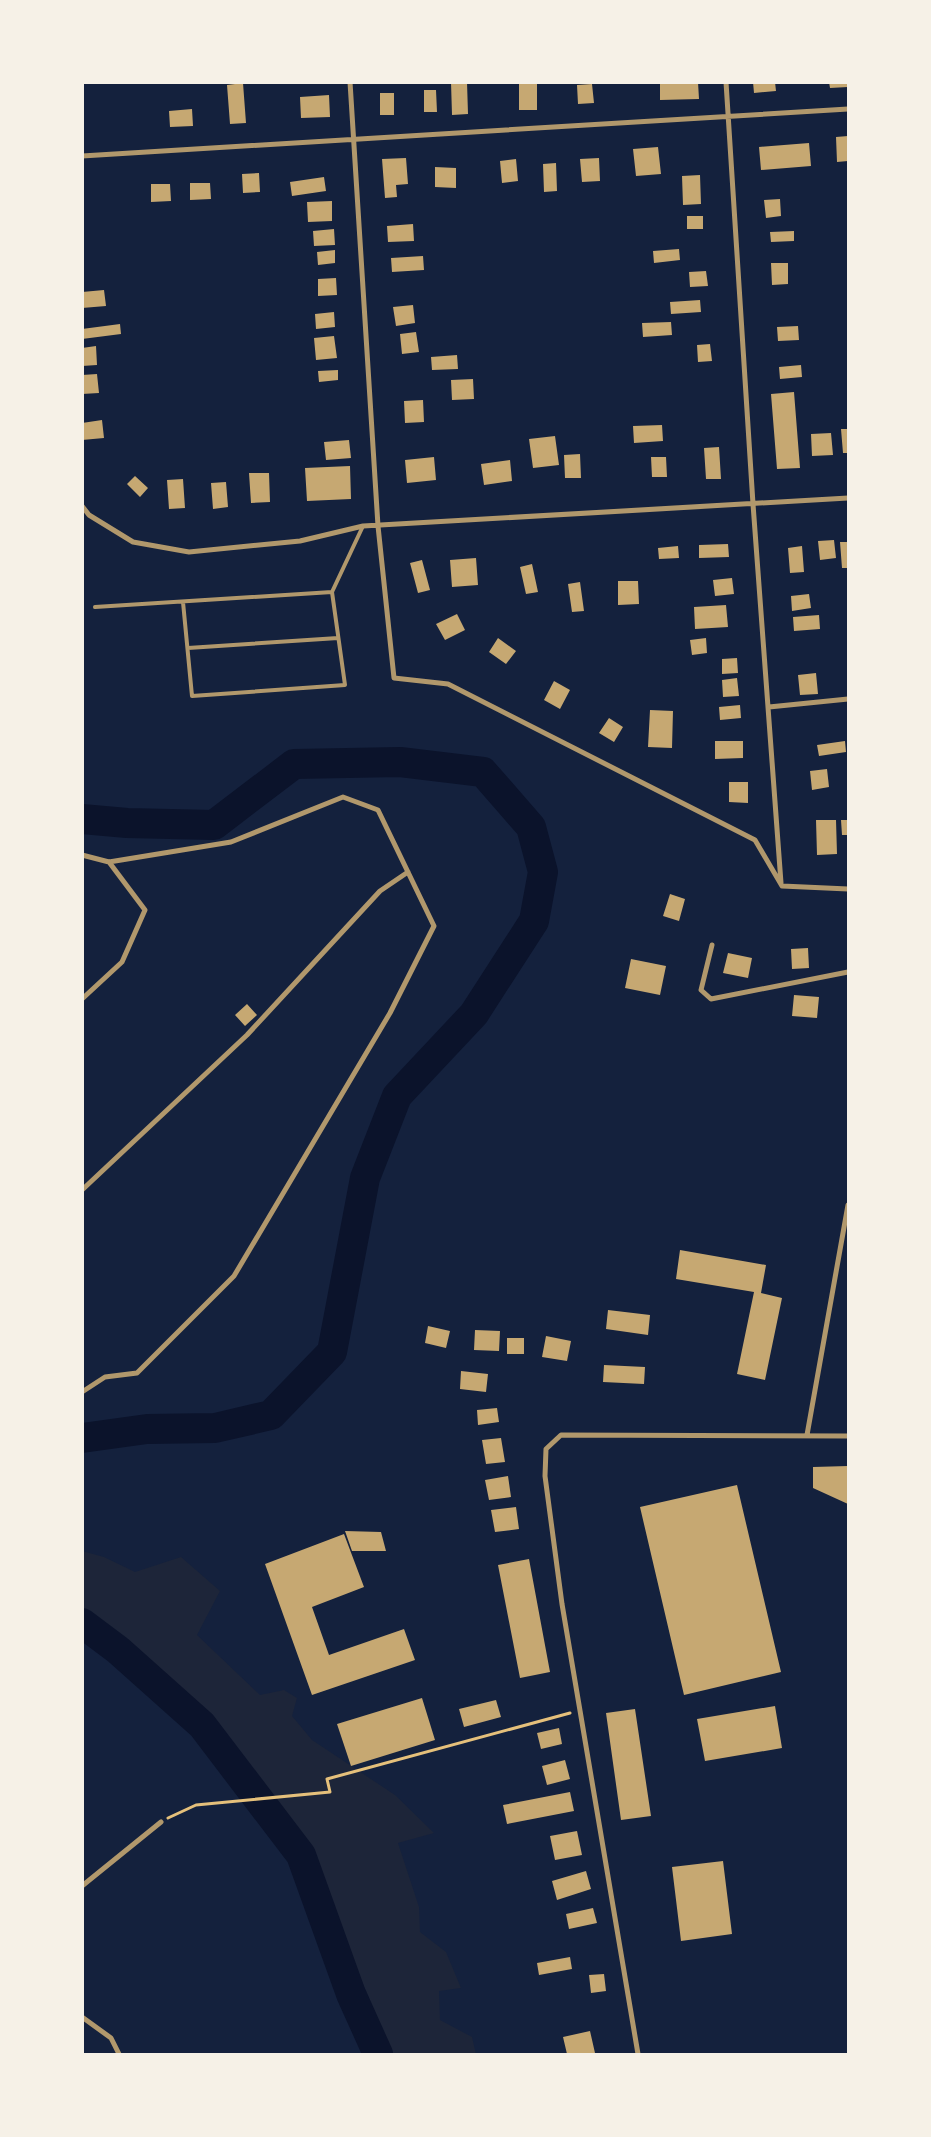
<svg xmlns="http://www.w3.org/2000/svg" width="931" height="2137" viewBox="0 0 931 2137" font-family="'Nunito Sans',sans-serif">
<style>
.green{fill:#1d2539}
.lines{fill:none;stroke-linecap:round;stroke-linejoin:round}
.river{stroke:#0b132b;stroke-width:30}
.building{fill:#c6a872}
.path{stroke:#e5c07b;stroke-width:3}
.service{stroke:#b1986c;stroke-width:4}
.minor{stroke:#b1986c;stroke-width:5}
</style>
<rect width="100%" height="100%" fill="#14213d"/>
<!-- green -->
<path class="green" d="M 82,1551 L 104,1557 L 135,1572 L 181,1557 L 220,1591 L 197,1635 L 260,1695 L 284,1690 L 297,1698 L 292,1716 L 312,1740 L 395,1795 L 434,1833 L 398,1843 L 419,1907 L 420,1932 L 446,1952 L 461,1988 L 439,1991 L 440,2020 L 472,2037 L 476,2054 L 392,2054 L 306,1847 L 210,1719 L 128,1646 L 83,1612 Z"/>
<g class="lines">
<!-- river -->
<path class="river" d="M 82,819 L 127,823 L 214,825 L 294,764 L 400,762 L 483,772 L 531,827 L 543,872 L 534,921 L 474,1014 L 397,1096 L 365,1178 L 332,1352 L 271,1415 L 215,1428 L 147,1429 L 82,1438
M 82,1623 L 118,1650 L 202,1725 L 301,1855 L 351,1994 L 378,2054"/>
</g>
<!-- building -->
<path class="building" d="M 451,82 L 467,82 L 468,114 L 452,115 Z
M 698,82 L 699,99 L 660,100 L 660,84 Z
M 753,82 L 775,82 L 776,91 L 754,93 Z
M 829,82 L 848,82 L 848,87 L 830,88 Z
M 243,83 L 246,123 L 230,124 L 227,85 Z
M 519,84 L 537,84 L 537,110 L 519,110 Z
M 592,84 L 594,103 L 578,104 L 577,85 Z
M 424,90 L 436,90 L 437,112 L 424,112 Z
M 380,93 L 394,93 L 394,115 L 380,115 Z
M 329,95 L 330,117 L 301,118 L 300,97 Z
M 192,109 L 193,126 L 170,127 L 169,111 Z
M 848,136 L 848,161 L 837,162 L 836,137 Z
M 809,143 L 811,166 L 761,170 L 759,147 Z
M 658,147 L 661,174 L 636,176 L 633,149 Z
M 406,158 L 408,184 L 396,185 L 397,197 L 385,198 L 382,159 Z
M 599,158 L 600,181 L 582,182 L 580,159 Z
M 516,159 L 518,181 L 502,183 L 500,161 Z
M 556,163 L 557,191 L 544,192 L 543,164 Z
M 435,167 L 456,168 L 456,188 L 435,187 Z
M 259,173 L 260,192 L 243,193 L 242,174 Z
M 700,175 L 701,204 L 683,205 L 682,176 Z
M 324,177 L 326,191 L 292,196 L 290,182 Z
M 190,183 L 210,183 L 211,199 L 190,200 Z
M 151,184 L 170,184 L 171,201 L 151,202 Z
M 780,199 L 781,216 L 766,218 L 764,200 Z
M 332,201 L 332,221 L 308,222 L 307,202 Z
M 687,216 L 703,216 L 703,229 L 687,229 Z
M 413,224 L 414,241 L 388,242 L 387,226 Z
M 334,229 L 335,245 L 314,246 L 313,231 Z
M 794,231 L 794,241 L 771,242 L 770,232 Z
M 679,249 L 680,260 L 654,263 L 653,251 Z
M 335,250 L 335,263 L 318,265 L 317,252 Z
M 423,256 L 424,270 L 392,272 L 391,258 Z
M 771,263 L 788,263 L 788,284 L 772,285 Z
M 706,271 L 708,286 L 690,287 L 689,272 Z
M 336,278 L 337,295 L 318,296 L 318,279 Z
M 104,290 L 106,306 L 82,308 L 82,292 Z
M 700,300 L 701,312 L 671,314 L 670,302 Z
M 413,305 L 415,323 L 396,326 L 393,307 Z
M 334,312 L 335,327 L 316,329 L 315,314 Z
M 671,322 L 672,335 L 643,337 L 642,323 Z
M 120,324 L 121,334 L 82,339 L 82,329 Z
M 798,326 L 799,340 L 778,341 L 777,327 Z
M 416,332 L 419,352 L 402,354 L 400,334 Z
M 334,336 L 337,358 L 316,360 L 314,338 Z
M 710,344 L 712,361 L 698,362 L 697,345 Z
M 96,346 L 97,365 L 82,366 L 82,348 Z
M 457,355 L 458,369 L 432,370 L 431,357 Z
M 801,365 L 802,377 L 780,379 L 779,367 Z
M 338,370 L 338,380 L 319,382 L 318,371 Z
M 97,374 L 99,393 L 82,394 L 82,375 Z
M 473,379 L 474,399 L 452,400 L 451,380 Z
M 794,392 L 800,468 L 777,469 L 771,394 Z
M 423,400 L 424,422 L 405,423 L 404,401 Z
M 102,420 L 104,438 L 82,440 L 82,423 Z
M 662,425 L 663,441 L 634,443 L 633,426 Z
M 841,429 L 848,429 L 848,453 L 843,453 Z
M 831,433 L 833,455 L 812,456 L 811,434 Z
M 555,436 L 559,465 L 533,468 L 529,439 Z
M 349,440 L 351,458 L 326,460 L 324,442 Z
M 719,447 L 721,479 L 706,479 L 704,448 Z
M 580,454 L 581,478 L 565,478 L 564,455 Z
M 434,457 L 436,480 L 407,483 L 405,460 Z
M 651,457 L 666,457 L 667,477 L 652,477 Z
M 510,460 L 512,481 L 484,485 L 481,464 Z
M 350,466 L 351,499 L 307,501 L 305,468 Z
M 249,473 L 269,473 L 270,502 L 251,503 Z
M 135,476 L 148,488 L 140,497 L 127,484 Z
M 183,479 L 185,508 L 169,509 L 167,480 Z
M 226,482 L 228,507 L 213,509 L 211,483 Z
M 834,540 L 836,558 L 820,560 L 818,541 Z
M 840,542 L 848,542 L 848,568 L 842,568 Z
M 728,544 L 729,557 L 699,558 L 699,545 Z
M 678,546 L 679,558 L 659,559 L 658,548 Z
M 802,546 L 804,572 L 790,573 L 788,548 Z
M 476,558 L 478,585 L 452,587 L 450,560 Z
M 422,560 L 430,590 L 418,593 L 410,563 Z
M 532,564 L 538,592 L 526,594 L 520,567 Z
M 732,578 L 734,594 L 715,596 L 713,580 Z
M 618,581 L 638,581 L 639,604 L 618,605 Z
M 580,582 L 584,611 L 572,612 L 568,584 Z
M 809,594 L 811,608 L 792,611 L 791,596 Z
M 726,605 L 728,627 L 695,629 L 694,607 Z
M 457,614 L 465,630 L 445,640 L 436,624 Z
M 819,615 L 820,629 L 794,631 L 793,617 Z
M 498,638 L 516,651 L 506,664 L 489,652 Z
M 706,638 L 707,653 L 692,655 L 690,640 Z
M 737,658 L 738,673 L 722,674 L 722,659 Z
M 816,673 L 818,694 L 800,695 L 798,675 Z
M 737,678 L 739,696 L 723,697 L 722,680 Z
M 554,681 L 570,690 L 560,709 L 544,700 Z
M 740,705 L 741,718 L 720,720 L 719,707 Z
M 650,710 L 673,711 L 672,748 L 648,747 Z
M 609,718 L 623,727 L 614,742 L 599,733 Z
M 715,741 L 743,741 L 743,758 L 715,759 Z
M 845,741 L 846,752 L 819,756 L 817,745 Z
M 827,769 L 829,787 L 812,790 L 810,771 Z
M 729,782 L 748,782 L 748,803 L 729,802 Z
M 816,820 L 836,820 L 837,854 L 817,855 Z
M 841,820 L 848,820 L 848,835 L 842,835 Z
M 670,894 L 685,899 L 679,921 L 663,916 Z
M 808,948 L 809,968 L 792,969 L 791,949 Z
M 728,953 L 752,958 L 748,978 L 723,973 Z
M 631,959 L 666,966 L 660,995 L 625,988 Z
M 794,995 L 819,997 L 817,1018 L 792,1016 Z
M 247,1004 L 257,1015 L 245,1026 L 235,1015 Z
M 680,1250 L 766,1265 L 761,1293 L 782,1298 L 765,1380 L 737,1374 L 754,1292 L 676,1279 Z
M 608,1310 L 650,1315 L 648,1335 L 606,1329 Z
M 428,1326 L 450,1331 L 446,1348 L 425,1343 Z
M 475,1330 L 500,1331 L 499,1351 L 474,1350 Z
M 546,1336 L 571,1341 L 567,1361 L 542,1357 Z
M 507,1338 L 524,1338 L 524,1354 L 507,1354 Z
M 604,1365 L 645,1367 L 644,1384 L 603,1382 Z
M 461,1371 L 488,1374 L 486,1392 L 460,1389 Z
M 497,1408 L 499,1422 L 478,1425 L 477,1410 Z
M 501,1438 L 505,1462 L 486,1464 L 482,1440 Z
M 848,1466 L 848,1504 L 813,1488 L 813,1467 Z
M 508,1476 L 511,1497 L 489,1500 L 485,1480 Z
M 737,1485 L 781,1672 L 684,1695 L 640,1507 Z
M 516,1507 L 519,1529 L 495,1532 L 491,1510 Z
M 345,1531 L 381,1532 L 386,1551 L 352,1551 Z
M 344,1534 L 364,1587 L 312,1607 L 329,1655 L 404,1629 L 415,1660 L 312,1695 L 265,1564 Z
M 529,1559 L 550,1672 L 520,1678 L 498,1565 Z
M 422,1698 L 435,1740 L 351,1766 L 337,1724 Z
M 496,1700 L 501,1717 L 464,1727 L 459,1709 Z
M 775,1706 L 782,1748 L 705,1761 L 697,1719 Z
M 635,1709 L 651,1816 L 621,1820 L 606,1713 Z
M 559,1728 L 562,1744 L 541,1749 L 537,1733 Z
M 565,1760 L 570,1779 L 547,1785 L 542,1766 Z
M 570,1792 L 574,1811 L 507,1824 L 503,1805 Z
M 577,1831 L 582,1855 L 555,1860 L 550,1836 Z
M 723,1861 L 732,1934 L 681,1941 L 672,1867 Z
M 586,1871 L 591,1889 L 557,1900 L 552,1881 Z
M 593,1908 L 597,1923 L 569,1929 L 566,1914 Z
M 570,1957 L 572,1969 L 539,1975 L 537,1963 Z
M 604,1974 L 606,1991 L 591,1993 L 589,1975 Z
M 590,2031 L 595,2053 L 567,2054 L 563,2037 Z"/>
<g class="lines">
<!-- path -->
<path class="path" d="M 168,1818 L 196,1805 L 330,1792 L 327,1779 L 570,1713"/>
<!-- service -->
<path class="service" d="M 183,602 L 192,696 L 345,685 L 332,592 L 363,526
M 95,607 L 332,592
M 188,648 L 338,638"/>
<!-- minor -->
<path class="minor" d="M 350,82 L 378,526 L 394,678 L 448,684 L 755,840 L 782,886 L 848,889
M 726,82 L 753,504 L 781,883
M 82,156 L 848,109
M 82,506 L 89,515 L 133,542 L 189,552 L 300,541 L 363,526 L 848,498
M 769,707 L 848,699
M 82,855 L 109,862 L 231,842 L 343,797 L 378,810 L 434,926 L 390,1013 L 234,1276 L 137,1373 L 105,1377 L 82,1392
M 712,945 L 701,990 L 711,999 L 848,972
M 82,999 L 122,962 L 145,910 L 109,862
M 82,1190 L 247,1035 L 380,891 L 408,872
M 807,1435 L 848,1205
M 82,1886 L 161,1822
M 82,2017 L 111,2038 L 119,2054
M 638,2054 L 562,1604 L 545,1476 L 546,1449 L 561,1435 L 848,1436"/>
</g>
<!-- border -->
<rect width="931" height="2137" fill="none" stroke="#f6f1e7" stroke-width="168"/>
</svg>
